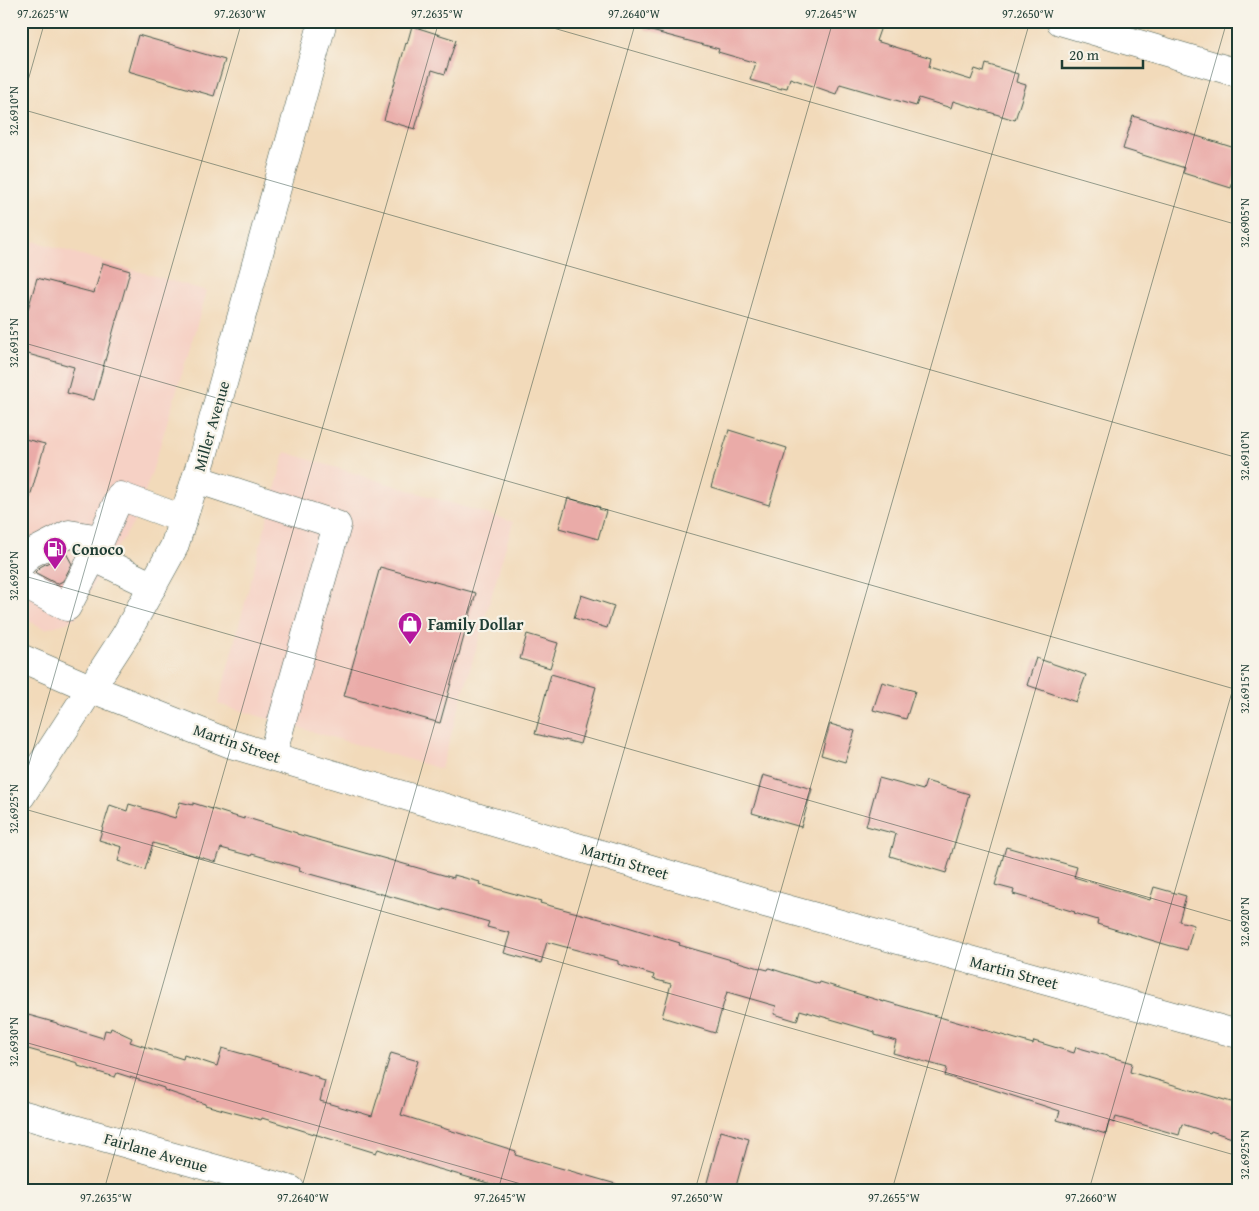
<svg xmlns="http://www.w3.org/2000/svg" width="1259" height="1211" viewBox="0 0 1259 1211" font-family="'Gentium Book Plus',serif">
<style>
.built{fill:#f6d1c5}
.building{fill:#eaaba8}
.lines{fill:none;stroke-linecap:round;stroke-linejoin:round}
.minor-casing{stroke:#3f5548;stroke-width:29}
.major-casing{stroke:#3f5548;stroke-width:29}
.minor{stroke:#fff;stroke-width:28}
.major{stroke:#fff;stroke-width:28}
.ticks{fill:none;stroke:#1f3d34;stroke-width:1;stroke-opacity:0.45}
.labels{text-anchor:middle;stroke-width:4.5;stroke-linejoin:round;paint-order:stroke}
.street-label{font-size:16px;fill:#1f3d34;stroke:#f7f3e8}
.poi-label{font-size:16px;font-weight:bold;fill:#1f3d34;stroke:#f7f3e8;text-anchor:start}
.neatline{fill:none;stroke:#1f3d34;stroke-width:2}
.ticks-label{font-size:12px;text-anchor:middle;fill:#1f3d34}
</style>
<rect width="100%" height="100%" fill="#f7f3e8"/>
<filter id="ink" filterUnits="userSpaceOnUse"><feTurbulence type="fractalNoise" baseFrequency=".02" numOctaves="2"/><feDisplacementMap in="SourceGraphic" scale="10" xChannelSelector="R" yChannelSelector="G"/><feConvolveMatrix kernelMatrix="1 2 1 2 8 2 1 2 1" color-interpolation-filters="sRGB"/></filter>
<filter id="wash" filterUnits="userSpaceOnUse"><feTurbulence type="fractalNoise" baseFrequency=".0096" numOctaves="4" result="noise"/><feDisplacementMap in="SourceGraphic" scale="20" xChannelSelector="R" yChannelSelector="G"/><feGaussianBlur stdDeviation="1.12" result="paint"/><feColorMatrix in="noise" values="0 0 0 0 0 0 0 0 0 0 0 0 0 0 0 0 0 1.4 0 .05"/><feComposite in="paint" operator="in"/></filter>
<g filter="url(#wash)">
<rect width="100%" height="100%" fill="#f2daba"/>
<!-- built -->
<path class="built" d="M 33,241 L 207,291 L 151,475 L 133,524 L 101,571 L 76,617 L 66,623 L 45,629 L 21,617 L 21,284 Z
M 285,452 L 513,522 L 441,769 L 218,704 Z"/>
<g id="blocks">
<!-- building -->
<path class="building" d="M 645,21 L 883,21 L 876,41 L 931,58 L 929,67 L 971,80 L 975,69 L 984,72 L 986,64 L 1018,74 L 1016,82 L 1026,85 L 1015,120 L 953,101 L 951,108 L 919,98 L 916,106 L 840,84 L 836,94 L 790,78 L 787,88 L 782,87 L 782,89 L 750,80 L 756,63 L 718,52 L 719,49 L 644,29 Z
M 412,26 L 456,40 L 445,74 L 432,70 L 415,129 L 384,120 L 406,43 L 407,44 Z
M 138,35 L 225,60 L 214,96 L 128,71 Z
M 1133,116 L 1238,149 L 1238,167 L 1231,188 L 1183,173 L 1185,168 L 1123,149 Z
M 103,263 L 130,271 L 94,400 L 67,393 L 74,367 L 21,352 L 21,333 L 37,278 L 94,293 Z
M 729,430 L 787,448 L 769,505 L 711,487 Z
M 21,438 L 45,444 L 28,504 L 21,503 Z
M 568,498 L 600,507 L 599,509 L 606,511 L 598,539 L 559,528 Z
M 66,553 L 72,564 L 63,581 L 57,584 L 36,573 L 35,572 L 40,567 Z
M 380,567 L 476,593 L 440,723 L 344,696 Z
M 581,595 L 614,606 L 607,628 L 574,618 Z
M 527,634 L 558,643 L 550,668 L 520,659 Z
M 1036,658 L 1086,675 L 1076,702 L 1027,685 Z
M 551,674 L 596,687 L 580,744 L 565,740 L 565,741 L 535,734 Z
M 882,682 L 915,691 L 906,719 L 873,710 Z
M 830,724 L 855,731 L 845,762 L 821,755 Z
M 763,775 L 812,789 L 801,827 L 752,813 Z
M 879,778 L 923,790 L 926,781 L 969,794 L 946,873 L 890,856 L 896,834 L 866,826 Z
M 180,802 L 193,805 L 193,803 L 244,819 L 244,817 L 297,833 L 297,834 L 454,878 L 454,875 L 480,882 L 479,884 L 541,901 L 540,903 L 615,923 L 680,943 L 679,945 L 756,967 L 768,970 L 769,968 L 819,984 L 820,982 L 884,1002 L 884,1001 L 1033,1044 L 1034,1041 L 1074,1053 L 1076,1047 L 1132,1063 L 1130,1072 L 1238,1104 L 1238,1140 L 1211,1131 L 1210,1133 L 1182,1124 L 1179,1135 L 1116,1117 L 1114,1123 L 1109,1121 L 1106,1134 L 1057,1120 L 1060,1111 L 985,1087 L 945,1076 L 947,1068 L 893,1053 L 896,1041 L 875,1035 L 875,1032 L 800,1010 L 797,1021 L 774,1014 L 776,1006 L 727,992 L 715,1033 L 662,1017 L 671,984 L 653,979 L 654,975 L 618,964 L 618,961 L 547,942 L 541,963 L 504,953 L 510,933 L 487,927 L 489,922 L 443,909 L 443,911 L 299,871 L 300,868 L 252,854 L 251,856 L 221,848 L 216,862 L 153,843 L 145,870 L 118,861 L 122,847 L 99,840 L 110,805 L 127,811 L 129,804 L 175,818 Z
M 1006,847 L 1077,867 L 1074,877 L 1150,900 L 1154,887 L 1186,896 L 1179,921 L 1194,925 L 1187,950 L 1172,946 L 1171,946 L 1097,924 L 1098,920 L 1074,913 L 1075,912 L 1013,894 L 1014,890 L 995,885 Z
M 21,1013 L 57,1023 L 57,1024 L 103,1038 L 105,1030 L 110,1031 L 111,1028 L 132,1038 L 130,1042 L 183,1059 L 184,1055 L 217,1066 L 222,1048 L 278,1064 L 277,1065 L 318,1077 L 318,1079 L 325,1081 L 320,1101 L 372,1116 L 391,1053 L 418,1061 L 401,1115 L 516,1151 L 515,1155 L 616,1184 L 615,1190 L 512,1190 L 439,1169 L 438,1169 L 378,1149 L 376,1153 L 262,1118 L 261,1120 L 205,1105 L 205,1104 L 164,1090 L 164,1088 L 117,1073 L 115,1077 L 78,1066 L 78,1063 L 21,1047 Z
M 721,1131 L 749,1139 L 735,1190 L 705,1190 Z"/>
</g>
</g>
<g filter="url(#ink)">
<use href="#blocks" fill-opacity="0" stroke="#3f5548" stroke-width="1"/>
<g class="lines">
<defs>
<path id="minor" d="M 1060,21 L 1238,73
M 196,479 L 337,525 L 272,756
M 21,564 L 30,554 L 69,534 L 101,539
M 21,583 L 67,607 L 93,557
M 153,586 L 93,557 L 120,496 L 183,519
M 21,658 L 90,688 L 231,744 L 765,903 L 1238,1034
M 21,1114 L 291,1190"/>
<path id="major" d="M 21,796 L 125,636 L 174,547 L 203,456 L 323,21"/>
</defs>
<!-- minor casing -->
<use href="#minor" class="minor-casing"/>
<!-- major casing -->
<use href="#major" class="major-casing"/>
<!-- minor -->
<use href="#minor" class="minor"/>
<!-- major -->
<use href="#major" class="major"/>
</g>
</g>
<!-- ticks -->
<path class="ticks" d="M 529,21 L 1238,225M 21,105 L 45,21M 21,109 L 1238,458M 21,342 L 1238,690M 21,575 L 1238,923M 21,792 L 242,21M 21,808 L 1238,1156M 21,1041 L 542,1190M 104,1190 L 439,21M 301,1190 L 636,21M 498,1190 L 833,21M 695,1190 L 1030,21M 892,1190 L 1227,21M 1089,1190 L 1238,671"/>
<!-- icons -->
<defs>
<symbol id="fuel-pin" viewBox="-11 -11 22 30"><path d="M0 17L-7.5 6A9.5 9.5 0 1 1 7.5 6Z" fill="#b5179e" stroke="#f7f3e8"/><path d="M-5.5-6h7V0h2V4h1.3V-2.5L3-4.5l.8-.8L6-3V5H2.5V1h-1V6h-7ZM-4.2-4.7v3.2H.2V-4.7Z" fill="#fff"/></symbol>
<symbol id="shop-pin" viewBox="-11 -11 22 30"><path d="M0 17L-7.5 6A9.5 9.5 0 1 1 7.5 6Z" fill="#b5179e" stroke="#f7f3e8"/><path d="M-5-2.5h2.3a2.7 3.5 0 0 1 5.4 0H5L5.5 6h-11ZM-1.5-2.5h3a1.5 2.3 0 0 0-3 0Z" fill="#fff"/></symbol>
</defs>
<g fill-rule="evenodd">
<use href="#fuel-pin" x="41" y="535" width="28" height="38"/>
<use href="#shop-pin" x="396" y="610" width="28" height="38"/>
</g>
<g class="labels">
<!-- street labels -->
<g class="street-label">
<text transform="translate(211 426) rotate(-74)" y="6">Miller Avenue</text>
<text transform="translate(237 743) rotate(19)" y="6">Martin Street</text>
<text transform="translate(625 861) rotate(17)" y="6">Martin Street</text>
<text transform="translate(1014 972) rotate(15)" y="6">Martin Street</text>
<text transform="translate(156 1152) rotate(16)" y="6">Fairlane Avenue</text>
</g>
<!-- poi labels -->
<g class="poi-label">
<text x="72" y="555">Conoco</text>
<text x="428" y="630">Family Dollar</text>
</g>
</g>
<!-- margin -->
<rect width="1259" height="1211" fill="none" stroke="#f7f3e8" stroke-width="55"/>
<!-- scale -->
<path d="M1062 60v8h81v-8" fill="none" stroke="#1f3d34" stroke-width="2.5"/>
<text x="1069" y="60" font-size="15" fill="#1f3d34" stroke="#f7f3e8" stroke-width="4" paint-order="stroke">20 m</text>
<rect x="28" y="28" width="1204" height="1156" class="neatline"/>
<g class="ticks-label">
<text x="43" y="18">97.2625°W</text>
<text x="240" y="18">97.2630°W</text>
<text x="437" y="18">97.2635°W</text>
<text x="634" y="18">97.2640°W</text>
<text x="831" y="18">97.2645°W</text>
<text x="1028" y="18">97.2650°W</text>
<text transform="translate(14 111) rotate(-90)" y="4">32.6910°N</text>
<text transform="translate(1245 223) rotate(-90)" y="4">32.6905°N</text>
<text transform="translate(14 343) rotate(-90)" y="4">32.6915°N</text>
<text transform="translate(1245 456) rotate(-90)" y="4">32.6910°N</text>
<text transform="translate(14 576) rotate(-90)" y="4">32.6920°N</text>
<text transform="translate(1245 689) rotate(-90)" y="4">32.6915°N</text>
<text transform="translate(14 809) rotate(-90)" y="4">32.6925°N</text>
<text transform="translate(1245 922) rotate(-90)" y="4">32.6920°N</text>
<text transform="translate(14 1042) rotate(-90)" y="4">32.6930°N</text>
<text transform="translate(1245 1155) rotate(-90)" y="4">32.6925°N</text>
<text x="106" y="1202">97.2635°W</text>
<text x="303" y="1202">97.2640°W</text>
<text x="500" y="1202">97.2645°W</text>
<text x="697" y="1202">97.2650°W</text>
<text x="894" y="1202">97.2655°W</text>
<text x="1091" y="1202">97.2660°W</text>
</g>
</svg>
